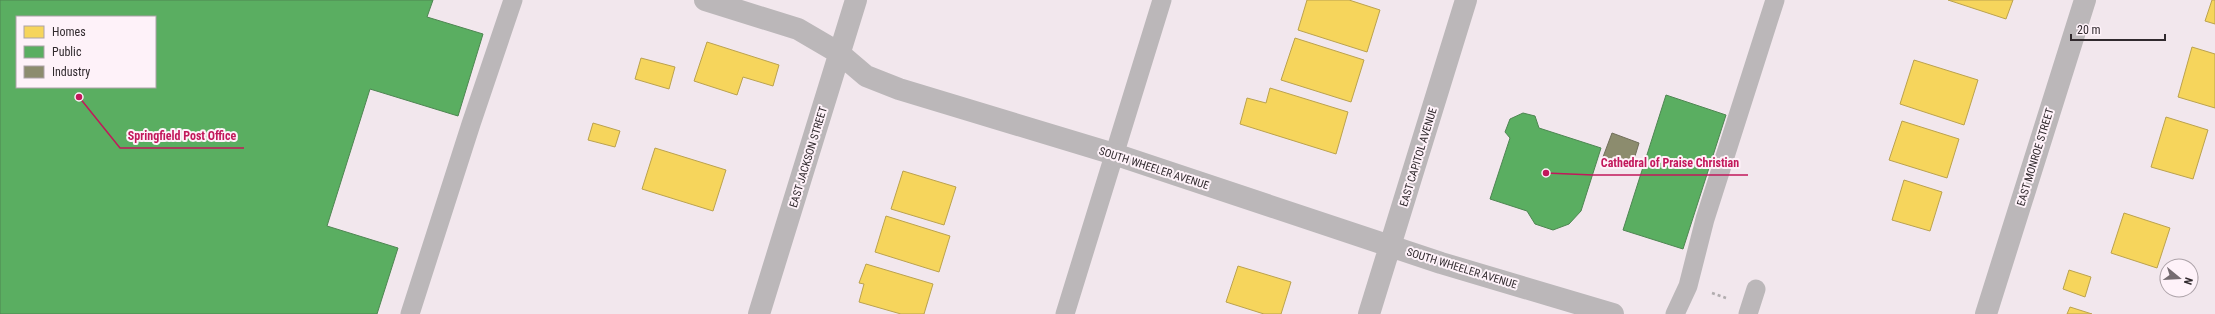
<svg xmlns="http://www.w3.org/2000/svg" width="2215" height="314" viewBox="0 0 2215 314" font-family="'Roboto Condensed',sans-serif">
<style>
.homes{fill:#f6d55c;stroke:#bba24e}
.public{fill:#5aae61;stroke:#4e8652;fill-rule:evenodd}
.industry{fill:#8c8c6e;stroke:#716f5b}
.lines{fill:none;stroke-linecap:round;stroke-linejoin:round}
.path{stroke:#b1acae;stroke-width:2.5;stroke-dasharray:3 3;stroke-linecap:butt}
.service{stroke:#bbb7b9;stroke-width:19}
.minor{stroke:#bbb7b9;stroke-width:22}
.labels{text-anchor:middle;stroke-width:4;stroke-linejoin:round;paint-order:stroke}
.street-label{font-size:11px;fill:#312a2e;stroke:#fef2f9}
.leader{fill:none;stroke:#c2185b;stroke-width:1.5}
.callout-dot{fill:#c2185b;stroke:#fef2f9;stroke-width:1.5}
.callout-label{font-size:12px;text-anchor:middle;font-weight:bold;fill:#c2185b;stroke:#fef2f9;stroke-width:4;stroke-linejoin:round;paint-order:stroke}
</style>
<rect width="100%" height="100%" fill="#f2e7ed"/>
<!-- homes -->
<path class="homes" d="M 1307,0 L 1349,0 L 1380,10 L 1367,52 L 1298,30 Z
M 1948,0 L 2013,0 L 2006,19 Z
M 2212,0 L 2215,0 L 2215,24 L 2205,21 Z
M 1295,38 L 1364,60 L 1351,102 L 1281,80 Z
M 707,42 L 779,65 L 773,86 L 743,77 L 737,95 L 694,81 Z
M 2192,47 L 2215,54 L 2215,108 L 2178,97 Z
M 641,58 L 675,67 L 669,89 L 635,79 Z
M 1914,60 L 1978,80 L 1964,125 L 1900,104 Z
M 1270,88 L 1348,112 L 1336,154 L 1240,124 L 1247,98 L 1266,103 Z
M 2166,117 L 2208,130 L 2193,179 L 2151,167 Z
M 1902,121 L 1959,139 L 1947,178 L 1889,160 Z
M 593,123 L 620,131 L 615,147 L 588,140 Z
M 655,148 L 726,170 L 713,211 L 642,189 Z
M 903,171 L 956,187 L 944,225 L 891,209 Z
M 1904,180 L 1942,192 L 1930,231 L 1892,220 Z
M 2124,213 L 2170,228 L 2157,268 L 2111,253 Z
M 886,216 L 950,236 L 939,272 L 875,252 Z
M 866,264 L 933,284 L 924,314 L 901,314 L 859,302 L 864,284 L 859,283 Z
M 1238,266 L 1291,282 L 1281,314 L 1264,314 L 1226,302 Z
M 2069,270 L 2091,277 L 2085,297 L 2063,289 Z
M 2070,307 L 2092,314 L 2067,314 Z"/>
<!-- public -->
<path class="public" d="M 0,0 L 433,0 L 427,17 L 483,34 L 458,116 L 370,89 L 327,226 L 398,248 L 377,314 L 0,314 ZM 17,17 L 155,17 L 155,87 L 17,87 Z
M 1666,95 L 1726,115 L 1683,249 L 1623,230 Z
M 1523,113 L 1535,116 L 1539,128 L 1601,148 L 1581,211 L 1569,224 L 1553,230 L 1535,224 L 1527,211 L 1490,199 L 1510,138 L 1505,132 L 1510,119 Z"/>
<!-- industry -->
<path class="industry" d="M 1612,133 L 1639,143 L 1632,166 L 1603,157 Z"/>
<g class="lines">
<!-- path -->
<path class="path" d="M 1712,293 L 1726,298"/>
<!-- service -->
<path class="service" d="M 410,314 L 471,124 L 513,0
M 1065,314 L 1162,0
M 1675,314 L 1688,286 L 1705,219 L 1775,0
M 1748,314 L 1756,289"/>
<!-- minor -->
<path class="minor" d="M 705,0 L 798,29 L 839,53 L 866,76 L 899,89 L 1114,154 L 1441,263 L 1613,314
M 759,314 L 856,0
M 1369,314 L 1466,0
M 1986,314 L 2085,0"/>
</g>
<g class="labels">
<!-- street labels -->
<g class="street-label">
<text transform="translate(808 157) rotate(-73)" y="4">EAST JACKSON STREET</text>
<text transform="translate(1418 157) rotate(-73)" y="4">EAST CAPITOL AVENUE</text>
<text transform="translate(2035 157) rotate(-73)" y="4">EAST MONROE STREET</text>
<text transform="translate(1154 168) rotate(18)" y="4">SOUTH WHEELER AVENUE</text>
<text transform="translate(1462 268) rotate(17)" y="4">SOUTH WHEELER AVENUE</text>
</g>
</g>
<!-- callouts -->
<path class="leader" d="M79 97L120 148H244M1546 173L1593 175H1748"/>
<g class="callout-dot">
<circle cx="79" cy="97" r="4"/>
<circle cx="1546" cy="173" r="4"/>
</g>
<g class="callout-label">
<text x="182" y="140">Springfield Post Office</text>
<text x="1670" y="167">Cathedral of Praise Christian</text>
</g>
<!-- legend -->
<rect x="16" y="16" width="140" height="72" fill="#fef2f9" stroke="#aca2a8"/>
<rect x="24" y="26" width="20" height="12" fill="#f6d55c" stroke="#aca2a8"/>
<text x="52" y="36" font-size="12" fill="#312a2e">Homes</text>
<rect x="24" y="46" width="20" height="12" fill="#5aae61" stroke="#aca2a8"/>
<text x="52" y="56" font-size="12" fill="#312a2e">Public</text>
<rect x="24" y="66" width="20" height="12" fill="#8c8c6e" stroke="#aca2a8"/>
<text x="52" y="76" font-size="12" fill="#312a2e">Industry</text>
<!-- north arrow -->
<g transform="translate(2179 278) rotate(108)"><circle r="19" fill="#fef2f9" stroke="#aca2a8"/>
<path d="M0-3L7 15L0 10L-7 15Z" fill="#756c71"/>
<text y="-6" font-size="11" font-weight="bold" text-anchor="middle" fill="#312a2e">N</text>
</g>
<!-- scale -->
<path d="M2071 34v6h94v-6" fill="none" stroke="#312a2e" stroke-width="2"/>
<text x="2077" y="34" font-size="12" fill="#312a2e" stroke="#fef2f9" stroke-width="3" paint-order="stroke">20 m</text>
</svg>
